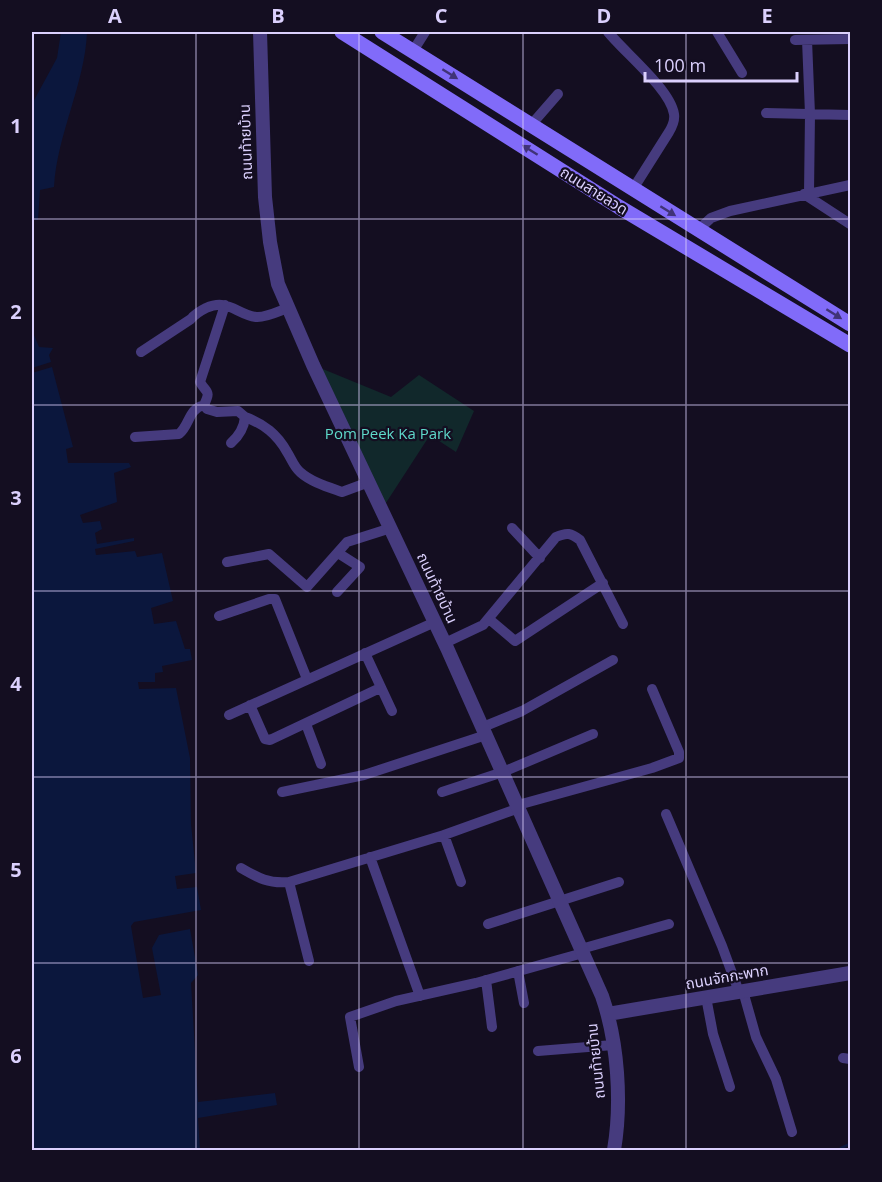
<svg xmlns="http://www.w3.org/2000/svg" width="882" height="1182" viewBox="0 0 882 1182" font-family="'Open Sans','Noto Sans Thai',sans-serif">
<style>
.green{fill:#11282b}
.water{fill:#0b173d}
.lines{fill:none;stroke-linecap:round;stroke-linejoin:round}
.stream{stroke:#0b173d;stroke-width:3}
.minor{stroke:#463b7e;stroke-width:10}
.tertiary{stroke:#463b7e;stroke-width:14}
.secondary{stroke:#816bf9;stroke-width:15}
.oneway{fill:#403377}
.grid{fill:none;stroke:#dbd0fd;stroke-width:1.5;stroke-opacity:0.55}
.labels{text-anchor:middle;stroke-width:4.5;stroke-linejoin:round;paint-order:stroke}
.street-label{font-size:15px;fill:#dbd0fd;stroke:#140e21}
.park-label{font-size:15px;fill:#5fdacb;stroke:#140e21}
.neatline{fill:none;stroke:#dbd0fd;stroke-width:2}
.grid-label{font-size:20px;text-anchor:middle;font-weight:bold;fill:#dbd0fd}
</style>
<rect width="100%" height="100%" fill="#140e21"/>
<!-- green -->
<path class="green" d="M 313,365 L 391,397 L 419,375 L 474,411 L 456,452 L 430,435 L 382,509 Z"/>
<!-- water -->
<path class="water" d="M 61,32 L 87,32 C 85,84 57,134 54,187 L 40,190 L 38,220 L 32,220 L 32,104 L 57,58 Z
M 32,335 L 34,335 L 39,347 L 53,348 L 49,355 L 51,362 L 32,368 Z
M 52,367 L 73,447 L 66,449 L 68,463 L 129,463 L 131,467 L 114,473 L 117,502 L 80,515 L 83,523 L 100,521 L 102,529 L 95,533 L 97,544 L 134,538 L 134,541 L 95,549 L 96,555 L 135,551 L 137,557 L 162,553 L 173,601 L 151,608 L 154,624 L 176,621 L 185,649 L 190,649 L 192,660 L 162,666 L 163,672 L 155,673 L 155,682 L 138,682 L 139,689 L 176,688 L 190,758 L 191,824 L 196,873 L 175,876 L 177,889 L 197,887 L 201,910 L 134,922 L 131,926 L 143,998 L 161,995 L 152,948 L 159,935 L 190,929 L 198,975 L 191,983 L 198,1102 L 275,1093 L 277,1105 L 198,1118 L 200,1150 L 32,1150 L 32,373 Z"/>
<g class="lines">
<!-- stream -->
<path class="stream" d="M 841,1148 L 850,1144"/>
<!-- minor -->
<path class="minor" d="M 608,32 C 625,53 670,89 674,114 C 675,120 672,127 669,132 L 633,189
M 717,32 L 742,73
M 795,40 L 850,39
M 807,40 L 810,114 L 809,193
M 413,51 L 425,32
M 766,113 L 850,115
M 531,125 L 558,94
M 804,194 L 850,224
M 698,230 L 711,218 L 730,211 L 850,185
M 225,305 L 200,382 C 207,394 211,390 204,405 L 207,409 L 217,412 L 238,411 L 245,417 C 244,428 239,436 231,443
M 141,352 L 191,319 C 195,314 200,311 206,308 C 228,298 236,314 256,317 C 266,318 279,311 288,308
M 245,417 C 264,424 277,434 287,452 C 291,458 294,467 300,472 C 311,482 328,487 342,492 L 369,482
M 135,437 L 179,434 C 190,425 188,409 204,405
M 512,528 L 540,558
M 227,562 L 269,554 L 307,587 L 347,542 L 391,528
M 337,592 L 360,567 L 338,553
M 219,616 L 269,599 L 275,599 L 307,679
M 489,619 L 515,641 L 603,583
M 445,643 L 483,625 L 556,537 C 567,532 571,533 580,540 L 623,624
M 365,653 L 392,711
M 250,705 L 265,739 L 270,740 L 380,688
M 229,715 L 435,622
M 306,724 L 321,764
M 483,727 L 522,711 L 613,660
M 282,792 L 364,775 L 486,735
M 442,792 L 503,772 L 593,734
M 518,805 L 652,768 L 679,758 L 679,752 L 652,689
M 666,814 L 722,946 L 739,992
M 444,835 L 461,882
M 370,857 L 420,996
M 241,868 C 258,878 269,884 289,882 L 444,835 L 519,808
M 289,882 L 309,961
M 488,924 L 619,882
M 581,949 L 669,924
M 518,971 L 524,1003
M 486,980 L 492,1027
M 743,991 L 756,1037 L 776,1079 L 792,1132
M 706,997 L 713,1034 L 730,1087
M 538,1051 L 613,1045
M 843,1058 L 850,1059
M 359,1067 L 350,1017 L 396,1001 L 476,983 L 583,953"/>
<!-- tertiary -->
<path class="tertiary" d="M 260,32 L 265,197 L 270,242 L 278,284 L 313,365 L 447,648 L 602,996 C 618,1042 622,1103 614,1150
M 608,1014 L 850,973"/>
<!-- secondary -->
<path class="secondary" d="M 342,32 L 619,207 L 850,345
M 382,32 L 850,324"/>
</g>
<!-- one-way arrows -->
<defs><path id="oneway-solid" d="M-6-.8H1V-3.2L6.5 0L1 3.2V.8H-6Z" transform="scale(1.5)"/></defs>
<g class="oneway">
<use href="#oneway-solid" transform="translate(450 74) rotate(32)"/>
<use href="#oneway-solid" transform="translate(530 150) rotate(-148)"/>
<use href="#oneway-solid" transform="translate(668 211) rotate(32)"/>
<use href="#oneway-solid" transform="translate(834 314) rotate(32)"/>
</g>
<!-- grid -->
<path class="grid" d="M 196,32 L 196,1150M 359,32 L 359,1150M 523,32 L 523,1150M 686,32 L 686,1150M 32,219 L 850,219M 32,405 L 850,405M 32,591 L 850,591M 32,777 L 850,777M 32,963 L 850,963"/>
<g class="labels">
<!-- street labels -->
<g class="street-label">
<text transform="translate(246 142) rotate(-92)" y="5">ถนนท้ายบ้าน</text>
<text transform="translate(594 191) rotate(32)" y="5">ถนนสายลวด</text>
<text transform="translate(437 588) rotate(65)" y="5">ถนนท้ายบ้าน</text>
<text transform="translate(727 977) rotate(-10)" y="5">ถนนจักกะพาก</text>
<text transform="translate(596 1061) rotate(-96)" y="5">ถนนท้ายบ้าน</text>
</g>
<!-- park labels -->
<g class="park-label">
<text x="388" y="439">Pom Peek Ka Park</text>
</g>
</g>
<!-- border -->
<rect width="882" height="1182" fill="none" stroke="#140e21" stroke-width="66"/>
<!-- scale -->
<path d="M645 72v9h152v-9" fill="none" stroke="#dbd0fd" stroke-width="3"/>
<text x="654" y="72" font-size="18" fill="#dbd0fd" stroke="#140e21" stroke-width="4.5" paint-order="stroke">100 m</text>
<rect x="33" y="33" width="816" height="1116" class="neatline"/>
<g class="grid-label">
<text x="115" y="23">A</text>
<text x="278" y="23">B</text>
<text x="441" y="23">C</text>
<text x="604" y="23">D</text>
<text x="767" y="23">E</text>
<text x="16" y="133">1</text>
<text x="16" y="319">2</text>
<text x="16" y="505">3</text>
<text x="16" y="691">4</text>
<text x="16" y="877">5</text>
<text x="16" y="1063">6</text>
</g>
</svg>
